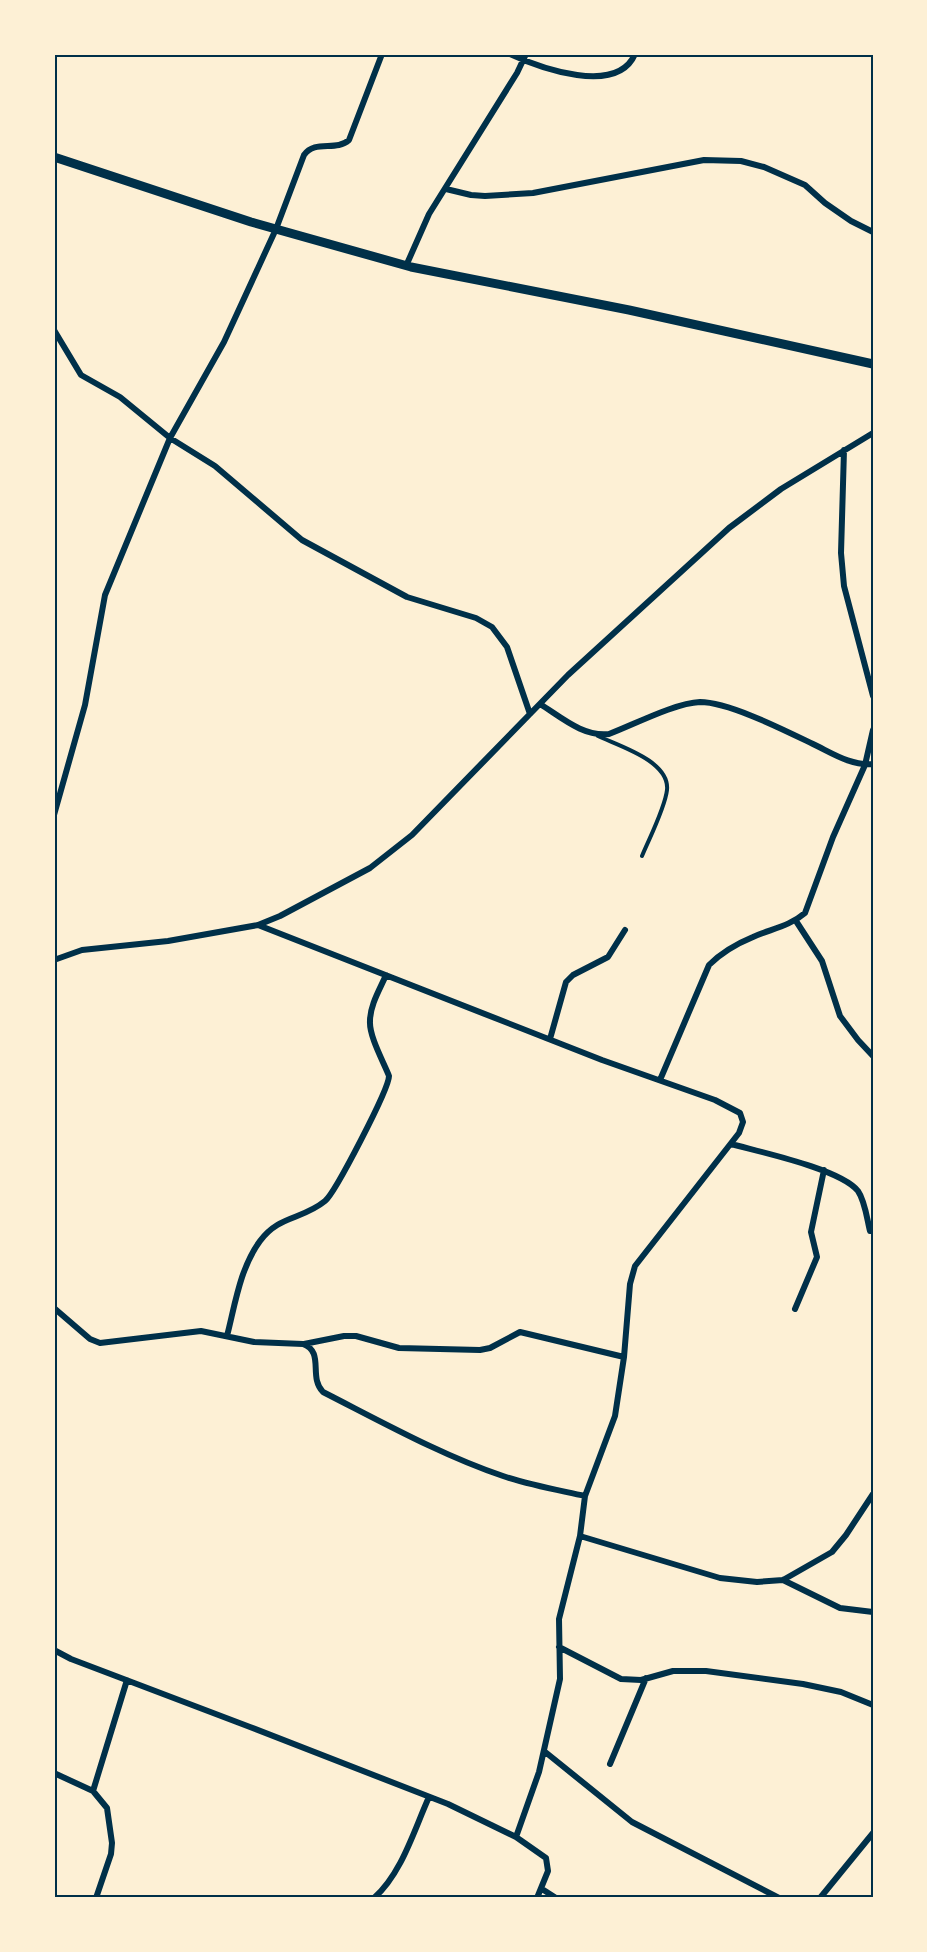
<svg xmlns="http://www.w3.org/2000/svg" width="927" height="1952" viewBox="0 0 927 1952" font-family="Lato,sans-serif">
<style>
.lines{fill:none;stroke-linecap:round;stroke-linejoin:round}
.service{stroke:#003049;stroke-width:4}
.minor{stroke:#003049;stroke-width:6}
.tertiary{stroke:#003049;stroke-width:9}
.neatline{fill:none;stroke:#003049;stroke-width:2}
</style>
<rect width="100%" height="100%" fill="#fdf0d5"/>
<g class="lines">
<!-- service -->
<path class="service" d="M 598,736 C 619,746 670,761 667,790 C 665,808 649,839 642,856"/>
<!-- minor -->
<path class="minor" d="M 510,54 C 540,68 617,96 635,54
M 446,189 L 471,195 L 485,196 L 533,193 L 704,160 L 741,161 L 764,167 L 805,185 L 825,203 L 851,221 L 873,232
M 406,266 L 429,214 L 517,73 L 526,54
M 54,330 L 81,375 L 120,397 L 170,438 L 215,466 L 302,540 L 407,597 L 476,618 L 492,627 L 507,647 L 530,714
M 844,450 L 841,553 L 844,586 L 873,696
M 540,704 C 561,717 583,737 609,734 C 633,725 675,703 700,702 C 729,702 786,731 813,744 C 832,753 851,766 873,764
M 54,815 L 85,705 L 105,595 L 170,438 L 224,342 L 276,229 L 304,155 C 315,139 336,152 349,140 L 382,54
M 796,921 L 822,961 L 840,1016 L 858,1040 L 873,1056
M 258,925 L 602,1060 L 715,1100 L 740,1113 L 743,1122 L 739,1133 L 635,1266 L 630,1284 L 624,1357 L 615,1416 L 585,1496 L 580,1536 L 559,1619 L 560,1679 L 539,1772 L 516,1837 L 546,1858 L 548,1871 L 537,1898
M 54,960 L 82,950 L 168,941 L 258,925 L 280,916 L 370,868 L 412,835 L 568,675 L 729,528 L 781,489 L 873,433
M 550,1039 L 566,982 L 573,975 L 608,957 L 625,930
M 660,1080 L 709,965 C 722,952 736,944 753,937 C 771,929 790,926 805,913 L 833,837 L 865,765 L 873,730
M 731,1144 C 760,1152 841,1169 858,1191 C 865,1201 867,1219 870,1231
M 54,1308 L 90,1339 L 100,1343 L 201,1331 L 254,1342 L 303,1344 C 325,1352 308,1377 323,1392 C 380,1421 443,1456 503,1476 C 529,1485 558,1490 585,1496
M 795,1309 L 817,1257 L 811,1232 L 824,1170
M 227,1336 C 235,1305 240,1268 260,1241 C 279,1215 302,1220 325,1201 C 335,1193 389,1089 389,1076 C 383,1061 369,1036 370,1021 C 370,1005 380,989 386,975
M 304,1344 L 344,1336 L 356,1336 L 399,1348 L 480,1350 L 490,1348 L 520,1332 L 624,1357
M 580,1536 L 720,1578 L 757,1582 L 783,1580 L 832,1552 L 846,1535 L 873,1494
M 783,1580 L 840,1608 L 873,1612
M 559,1647 L 621,1679 L 641,1680 L 673,1671 L 706,1671 L 803,1684 L 841,1692 L 873,1705
M 54,1650 L 71,1659 L 250,1727 L 448,1804 L 516,1837
M 544,1751 L 632,1822 L 779,1898
M 610,1764 L 646,1678
M 54,1773 L 93,1791 L 107,1808 L 112,1843 L 111,1854 L 96,1898
M 93,1791 L 127,1680
M 542,1889 L 556,1898
M 374,1898 C 402,1873 414,1830 429,1797
M 820,1898 L 873,1833"/>
<!-- tertiary -->
<path class="tertiary" d="M 54,157 L 251,222 L 411,267 L 629,310 L 873,364"/>
</g>
<!-- border -->
<rect width="927" height="1952" fill="none" stroke="#fdf0d5" stroke-width="111"/>
<rect x="56" y="56" width="816" height="1840" class="neatline"/>
</svg>
